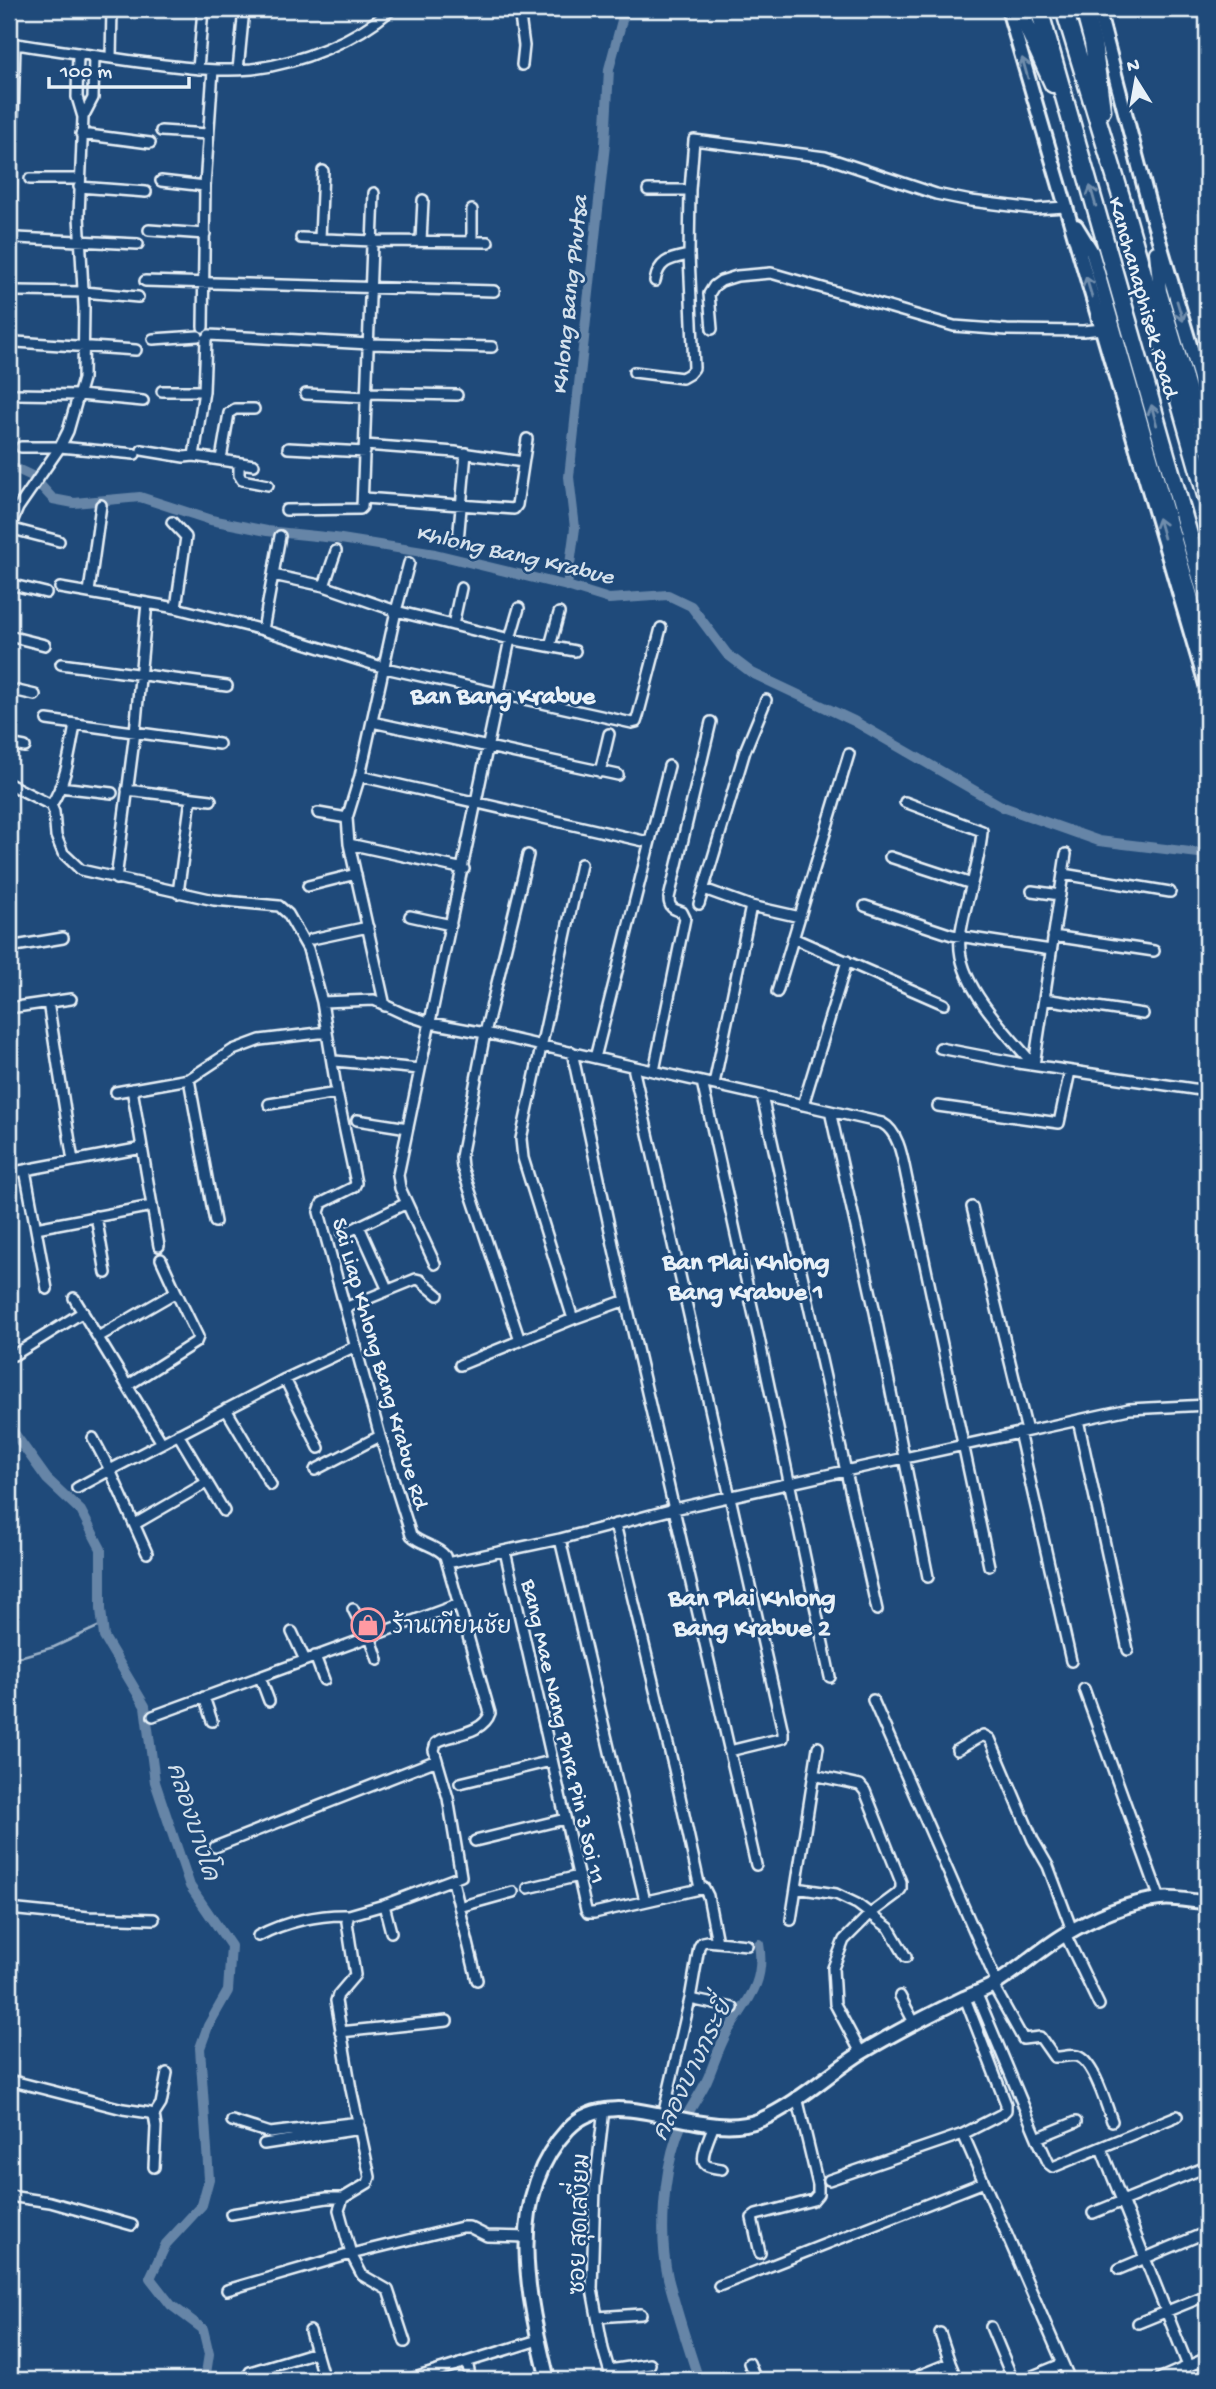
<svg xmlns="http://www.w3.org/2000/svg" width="1216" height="2389" viewBox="0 0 1216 2389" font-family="'Gochi Hand','Playpen Sans Thai',sans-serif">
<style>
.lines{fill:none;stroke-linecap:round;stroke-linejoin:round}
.stream{stroke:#9ab0c7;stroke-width:2.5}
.canal{stroke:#6685a7;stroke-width:10}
.street-casing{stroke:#e8f1f8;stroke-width:14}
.secondary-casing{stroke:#e8f1f8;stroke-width:18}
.highway-casing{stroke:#e8f1f8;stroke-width:21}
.street{stroke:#1f4a7a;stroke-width:9}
.secondary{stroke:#1f4a7a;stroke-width:12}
.highway{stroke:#1f4a7a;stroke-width:16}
.oneway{stroke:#6f8dac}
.labels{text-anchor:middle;stroke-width:5;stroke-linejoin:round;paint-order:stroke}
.street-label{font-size:23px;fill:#e8f1f8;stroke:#1f4a7a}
.poi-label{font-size:23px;fill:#e8f1f8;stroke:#1f4a7a;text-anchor:start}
.water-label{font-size:24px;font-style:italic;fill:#d4e1ec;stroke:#1f4a7a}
.quarter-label{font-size:26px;font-weight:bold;fill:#e8f1f8;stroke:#1f4a7a}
</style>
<rect width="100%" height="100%" fill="#1f4a7a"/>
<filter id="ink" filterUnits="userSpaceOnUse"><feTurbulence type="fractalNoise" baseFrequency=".0143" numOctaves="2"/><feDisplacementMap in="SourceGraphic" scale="14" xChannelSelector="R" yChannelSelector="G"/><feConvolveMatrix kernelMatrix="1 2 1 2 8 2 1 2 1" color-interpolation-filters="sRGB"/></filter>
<g filter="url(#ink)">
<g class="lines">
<!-- stream -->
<path class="stream" d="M 9,1660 L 54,1647 L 102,1625"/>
<!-- canal -->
<path class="canal" d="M 9,470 L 17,469 L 32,476 L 53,499 L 74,503 L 140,497 L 211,520 L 267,531 L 335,538 L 435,554 L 567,586 L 609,599 L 668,595 L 691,606 L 727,654 L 752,673 L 854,721 L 1003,807 L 1099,841 L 1207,854
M 567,586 L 575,528 L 569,477 L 605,145 L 609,69 L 625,9
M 9,1426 L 47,1479 L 81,1511 L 101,1549 L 101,1609 L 104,1637 L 145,1706 L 155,1782 L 190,1886 L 231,1946 L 228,1991 L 208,2026 L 200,2048 L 209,2179 L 202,2205 L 166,2244 L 150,2278 L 171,2305 L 203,2329 L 209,2354 L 205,2380
M 699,2380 C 688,2347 677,2312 668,2278 C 659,2237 663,2176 677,2136 C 684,2116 698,2099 707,2080 C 714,2064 719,2046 728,2031 C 747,2001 766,1983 759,1944"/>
<defs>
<path id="street" d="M 519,9 L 524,46 L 522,65
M 9,43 C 58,50 107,58 156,64 C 188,68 220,72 252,69 C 301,63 355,41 392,9
M 111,58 L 112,9
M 198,69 L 203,9
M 238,70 L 244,9
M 83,117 L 93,98 L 94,56
M 161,131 L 208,134
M 81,134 L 150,143
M 30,179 L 80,179
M 161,181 L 205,186
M 79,187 L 146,192
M 648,190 L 690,190
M 149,230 L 205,234
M 17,238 L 138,244
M 301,238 L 373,241 L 488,242
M 320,238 L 323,171
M 421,241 L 423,200
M 472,242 L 472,210
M 9,265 L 15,44
M 145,281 L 494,291
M 655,281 C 659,260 670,259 689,255
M 17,291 L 84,292 L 138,297
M 203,327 L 205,186 L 213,70
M 712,329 L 709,294 L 714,286 L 721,281 L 737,276 L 771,273 L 954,326 L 1007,330 L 1083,331 L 1102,329
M 209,335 L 369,344 L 492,347
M 153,339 L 198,336
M 16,342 L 136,350
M 634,372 L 682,378 L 689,374 L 694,368 L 689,255 L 690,190 L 694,140 L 825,157 L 936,194 L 971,201 L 1035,209 L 1065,207
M 162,391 L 204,391
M 367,393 L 457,395
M 15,394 L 79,395 L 143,401
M 306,394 L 367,397
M 365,445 L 455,452 L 523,462
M 21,447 L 60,447 L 135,454
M 288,448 L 365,452
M 142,450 L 184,457 L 194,456 L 204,391 L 206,339
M 194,456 L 254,465
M 221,459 L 229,413 L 235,409 L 254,409
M 239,463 L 239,475 L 242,480 L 268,485
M 364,498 L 514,509 L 517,505 L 527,439
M 286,510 L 360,509 L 362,507 L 374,193
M 172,522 L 186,537 L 176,608
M 9,528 L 59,541
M 9,529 L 18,508 L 60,447 L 68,431 L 83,379 L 84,308 L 79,216 L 83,117 L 77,97 L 78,53
M 458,541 L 466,453
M 273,575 L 324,586 L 396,611 L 510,639 L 575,651
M 9,584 L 46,593
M 324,586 L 336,551
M 60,588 L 176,608 L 263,630 L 385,668 L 632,723 L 636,722 L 638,716 L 661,628
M 89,592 L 101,505
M 453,625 L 461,588
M 263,630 L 280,536
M 9,636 L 45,645
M 550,646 L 559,613
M 61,664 L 227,686
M 9,689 L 35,695
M 47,720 L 219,744
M 372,722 L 618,775
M 9,744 L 25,747
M 600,772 L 609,734
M 360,776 L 648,842
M 9,784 L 51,805 L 54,812 L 56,836 L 63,853 L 81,870 L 214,900 L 279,906 L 288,914 L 308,949 L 322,1002 L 337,1093 L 356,1183 L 354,1187 L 322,1203 L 319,1212 L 380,1436 L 411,1535 C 421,1545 436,1545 445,1556 L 490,1713 C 484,1732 457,1734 441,1740 L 436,1743 L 434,1750 L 448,1798 L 461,1876 L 384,1905 L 349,1915 L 347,1922 L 355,1975 L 338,1995 L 336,2001 L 351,2089 L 370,2177 L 368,2183 L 343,2198 L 339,2210 L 351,2254 L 462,2227 L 469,2227 L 487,2236 L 527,2237
M 60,787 L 112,793
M 127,790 L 211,800
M 905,802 L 982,831 C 980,867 964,902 960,938 C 955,983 1007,1033 1034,1065
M 51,805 C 66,783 70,752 75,725
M 318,813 L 347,818
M 349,844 L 464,869
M 890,857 L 972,884
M 1063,874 L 1170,892
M 116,879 L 135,732 L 147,603
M 308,886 L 356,874
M 704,889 L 751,906 L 800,917
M 1032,891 L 1060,895
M 178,893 L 191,798
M 699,904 L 745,751 L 766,700
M 865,906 L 952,935 L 1051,950
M 410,916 L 451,925
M 1053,936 L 1154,951
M 793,938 L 944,1004
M 312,939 L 368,927
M 9,947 L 63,938
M 777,992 L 849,754
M 1044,999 L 1143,1014
M 48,1002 L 73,1161
M 322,1002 L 374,1000 L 404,1014 L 431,1023 L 485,1033 L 830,1111 L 882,1123 C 901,1133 903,1164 908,1184 L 989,1566
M 385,1006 L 349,844 L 347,818 L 360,776 L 396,611 L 409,563
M 9,1008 L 71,999
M 940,1048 L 1018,1063 L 1207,1091
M 572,1052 L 614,1249 L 756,1865
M 595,1058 L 669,766
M 335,1061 L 420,1069
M 1034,1065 L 1066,854
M 633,1067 L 783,1732 L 783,1738 L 729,1751
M 654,1071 L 685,918 L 682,912 C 673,909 669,908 669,898 L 711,722
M 189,1079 L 215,1222
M 702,1082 L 759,1338 L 830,1677
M 714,1084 L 751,906
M 132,1089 L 159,1246
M 116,1092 L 189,1079 L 233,1050 L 260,1040 L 327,1032
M 762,1096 L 877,1610
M 269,1104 L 337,1093
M 803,1105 L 847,961
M 938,1106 L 1059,1123 L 1070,1071
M 830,1111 L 875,1312 L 928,1577
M 357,1120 L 408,1128
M 25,1170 L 47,1289
M 9,1173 L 142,1148
M 972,1207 L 1027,1431
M 96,1216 L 106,1273
M 359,1226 L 386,1286
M 36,1228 L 152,1206
M 343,1234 L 407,1203
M 161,1259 L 176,1292
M 435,1264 L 400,1188 L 398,1175 L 510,639 L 519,608
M 74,1298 L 162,1443
M 345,1308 L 416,1279 L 420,1280 L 438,1295
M 573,1319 L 523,1158 L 521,1139 L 581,864
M 98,1337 L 176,1292 L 198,1337 L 196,1342 L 127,1386
M 520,1341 L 462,1167 L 461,1157 L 485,1033 L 528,855
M 14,1355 L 83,1312
M 460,1365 L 573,1319 L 626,1300
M 285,1379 L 319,1448
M 226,1409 L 271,1485
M 1078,1420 L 1128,1650
M 1019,1432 L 1071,1661
M 178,1434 L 224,1511
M 315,1470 L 380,1436
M 77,1488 L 110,1470 L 93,1438
M 135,1524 L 206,1483
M 615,1524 L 674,1769 L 700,1888
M 560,1539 L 645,1901
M 505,1551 L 586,1910 L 588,1913 L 594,1913 L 704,1888 L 708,1896 L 717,1942
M 147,1553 L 110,1470 L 285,1379 L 356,1346
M 447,1563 L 560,1539 L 674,1509 L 845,1471 L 1129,1409 L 1207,1405
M 353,1609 L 367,1637
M 292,1632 L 305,1660
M 370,1636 L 378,1660
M 315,1656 L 324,1680
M 260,1677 L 269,1701
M 1084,1689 L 1160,1899
M 204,1697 L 212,1721
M 873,1700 L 997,1983
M 153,1716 L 459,1604
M 957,1750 L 983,1735 L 990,1739 L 1033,1840 L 1048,1866 L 1072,1930
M 814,1775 L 860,1785 L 865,1791 L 901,1882 L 901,1889 L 897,1894 L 870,1914 L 844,1940 L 833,1968 L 835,2004 L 861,2053
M 460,1783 L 551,1761
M 475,1841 L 565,1819
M 215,1847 L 437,1760
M 453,1881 L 477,1980
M 528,1888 L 579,1876
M 796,1888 L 836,1894 L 857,1904 L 889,1928 L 906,1957
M 1202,1902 L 1207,1914
M 384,1905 L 391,1932
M 459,1907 L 513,1892
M 9,1909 L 89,1917 L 154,1919
M 791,1920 L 818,1747
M 1065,1934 L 1099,2005
M 258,1936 C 284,1922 319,1914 349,1915
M 993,1985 L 1023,2039 L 1040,2037 L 1054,2057 C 1061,2058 1069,2054 1077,2056 C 1094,2061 1106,2105 1112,2121
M 976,1992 L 1037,2138 L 1049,2164 L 1053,2167 L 1177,2116
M 900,1996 L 915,2024
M 965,1998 L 1006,2104 L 1006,2110 L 1002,2114 L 963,2134 L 1070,2380
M 690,1999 L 733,2008
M 340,2032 L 447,2021
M 9,2080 L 123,2109 L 150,2113 L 154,2115 L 156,2127 L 154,2167
M 604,2109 L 595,2186 L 592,2289 L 603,2349 L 612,2380
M 154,2115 L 161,2104 L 167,2073
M 663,2116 L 690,1999 L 699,1947 L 702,1942 L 707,1941 L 747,1945
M 232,2121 L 270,2133 L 359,2122
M 714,2125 C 711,2133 699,2158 705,2164 C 708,2168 718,2168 722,2169
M 1037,2138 L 1076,2122
M 264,2144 L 360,2129
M 1101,2148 L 1188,2366
M 829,2180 L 963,2134
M 9,2196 L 50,2202 L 132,2225
M 1093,2213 L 1206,2167
M 231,2214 L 327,2198 L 343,2198
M 760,2253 L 752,2218 L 756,2215 L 813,2200 L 818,2194 L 818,2185 L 797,2097
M 1119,2269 L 1207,2232
M 9,2271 L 10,2263
M 719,2286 L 984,2182
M 227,2290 L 351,2254 L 362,2275 L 388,2290 L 405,2342
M 597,2317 L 641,2314
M 1138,2323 L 1207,2295
M 991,2327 L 1013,2380
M 310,2331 L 324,2380
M 940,2333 L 950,2363
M 467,2362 L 471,2380
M 749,2363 L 756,2380
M 609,2370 L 650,2364
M 250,2372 L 316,2352
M 1161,2378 L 1207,2358
M 124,2380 L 125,2380
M 408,2380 L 538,2340
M 908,2380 L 950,2363 L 957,2380
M 1023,2380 L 1062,2364"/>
<path id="secondary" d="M 1008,9 L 1207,688
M 1098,9 L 1153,220 L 1207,402
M 1076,226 L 1092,252 L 1207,651
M 1156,252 L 1160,291 L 1207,448
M 548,2380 C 528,2298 504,2198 568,2129 C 614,2078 700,2144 760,2120 C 797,2104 828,2074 861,2053 C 894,2033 929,2015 964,1998 C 975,1993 987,1989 997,1983 C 1021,1968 1042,1948 1066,1934 C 1092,1918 1129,1902 1160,1899 C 1176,1897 1192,1902 1207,1902"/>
<path id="highway" d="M 1019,9 L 1053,84
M 1039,9 L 1207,598
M 1064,9 L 1123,203 L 1207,499
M 1084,9 L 1093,43 L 1102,110"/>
</defs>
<!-- street casing -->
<use href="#street" class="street-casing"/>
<!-- secondary casing -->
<use href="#secondary" class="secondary-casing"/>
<!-- highway casing -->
<use href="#highway" class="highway-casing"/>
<!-- street -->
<use href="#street" class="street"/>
<!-- secondary -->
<use href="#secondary" class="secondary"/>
<!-- highway -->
<use href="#highway" class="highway"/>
</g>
<!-- one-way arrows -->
<defs><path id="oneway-shaft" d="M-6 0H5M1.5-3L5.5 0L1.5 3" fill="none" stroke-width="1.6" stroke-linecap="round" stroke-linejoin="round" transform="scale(1.75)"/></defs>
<g class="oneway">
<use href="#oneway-shaft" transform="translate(1025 68) rotate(-106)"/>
<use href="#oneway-shaft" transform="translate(1093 196) rotate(-106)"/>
<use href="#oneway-shaft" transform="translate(1089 287) rotate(-107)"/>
<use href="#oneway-shaft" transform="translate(1180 311) rotate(73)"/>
<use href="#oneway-shaft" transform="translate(1154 415) rotate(-105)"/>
<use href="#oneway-shaft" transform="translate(1161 528) rotate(-106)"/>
</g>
</g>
<!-- icons -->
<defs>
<symbol id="shop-ring" viewBox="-11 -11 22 22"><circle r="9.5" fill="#1f4a7a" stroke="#ff9aa2" stroke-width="1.5"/><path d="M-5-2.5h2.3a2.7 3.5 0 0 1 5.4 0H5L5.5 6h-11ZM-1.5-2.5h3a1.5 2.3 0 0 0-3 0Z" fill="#ff9aa2"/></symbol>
</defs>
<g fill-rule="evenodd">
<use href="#shop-ring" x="349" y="1606" width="38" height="38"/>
</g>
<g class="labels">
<!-- street labels -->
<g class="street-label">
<text transform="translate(1145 297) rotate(74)" y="8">Kanchanaphisek Road</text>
<text transform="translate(382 1363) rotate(74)" y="8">Sai Liap Khlong Bang Krabue Rd</text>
<text transform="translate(565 1731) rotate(77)" y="8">Bang Mae Nang Phra Pin 3 Soi 11</text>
<text transform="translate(578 2224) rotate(-88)" y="8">ซอย สุดเสงี่ยม</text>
</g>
<!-- poi labels -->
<g class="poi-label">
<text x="392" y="1633">ร้านเทียนชัย</text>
</g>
<!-- water labels -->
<g class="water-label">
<text transform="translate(568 295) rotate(-84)" y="8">Khlong Bang Phutsa</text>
<text transform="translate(515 553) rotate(13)" y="8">Khlong Bang Krabue</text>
<text transform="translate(194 1821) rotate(72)" y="8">คลองบางโค</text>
<text transform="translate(691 2070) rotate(-64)" y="8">คลองบางกระยี่</text>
</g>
<!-- quarter labels -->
<g class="quarter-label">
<text x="503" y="703">Ban Bang Krabue</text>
<text x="746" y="1269">Ban Plai Khlong<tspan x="746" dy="30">Bang Krabue 1</tspan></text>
<text x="752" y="1605">Ban Plai Khlong<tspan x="752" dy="30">Bang Krabue 2</tspan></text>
</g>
</g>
<!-- margin -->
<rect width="1216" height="2389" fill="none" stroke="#1f4a7a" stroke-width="35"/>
<rect x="18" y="18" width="1181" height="2354" fill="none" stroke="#e8f1f8" stroke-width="2.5" filter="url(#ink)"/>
<!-- north arrow -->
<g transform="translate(1136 80) rotate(349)" stroke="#1f4a7a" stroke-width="5" paint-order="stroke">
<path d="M0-5L12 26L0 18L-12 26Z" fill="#e8f1f8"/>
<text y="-10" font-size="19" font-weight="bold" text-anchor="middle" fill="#e8f1f8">N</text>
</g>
<!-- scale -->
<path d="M49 77v10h140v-10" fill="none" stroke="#e8f1f8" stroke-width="3.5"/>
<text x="60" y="77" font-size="21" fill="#e8f1f8" stroke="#1f4a7a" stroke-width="5" paint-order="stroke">100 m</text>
</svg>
